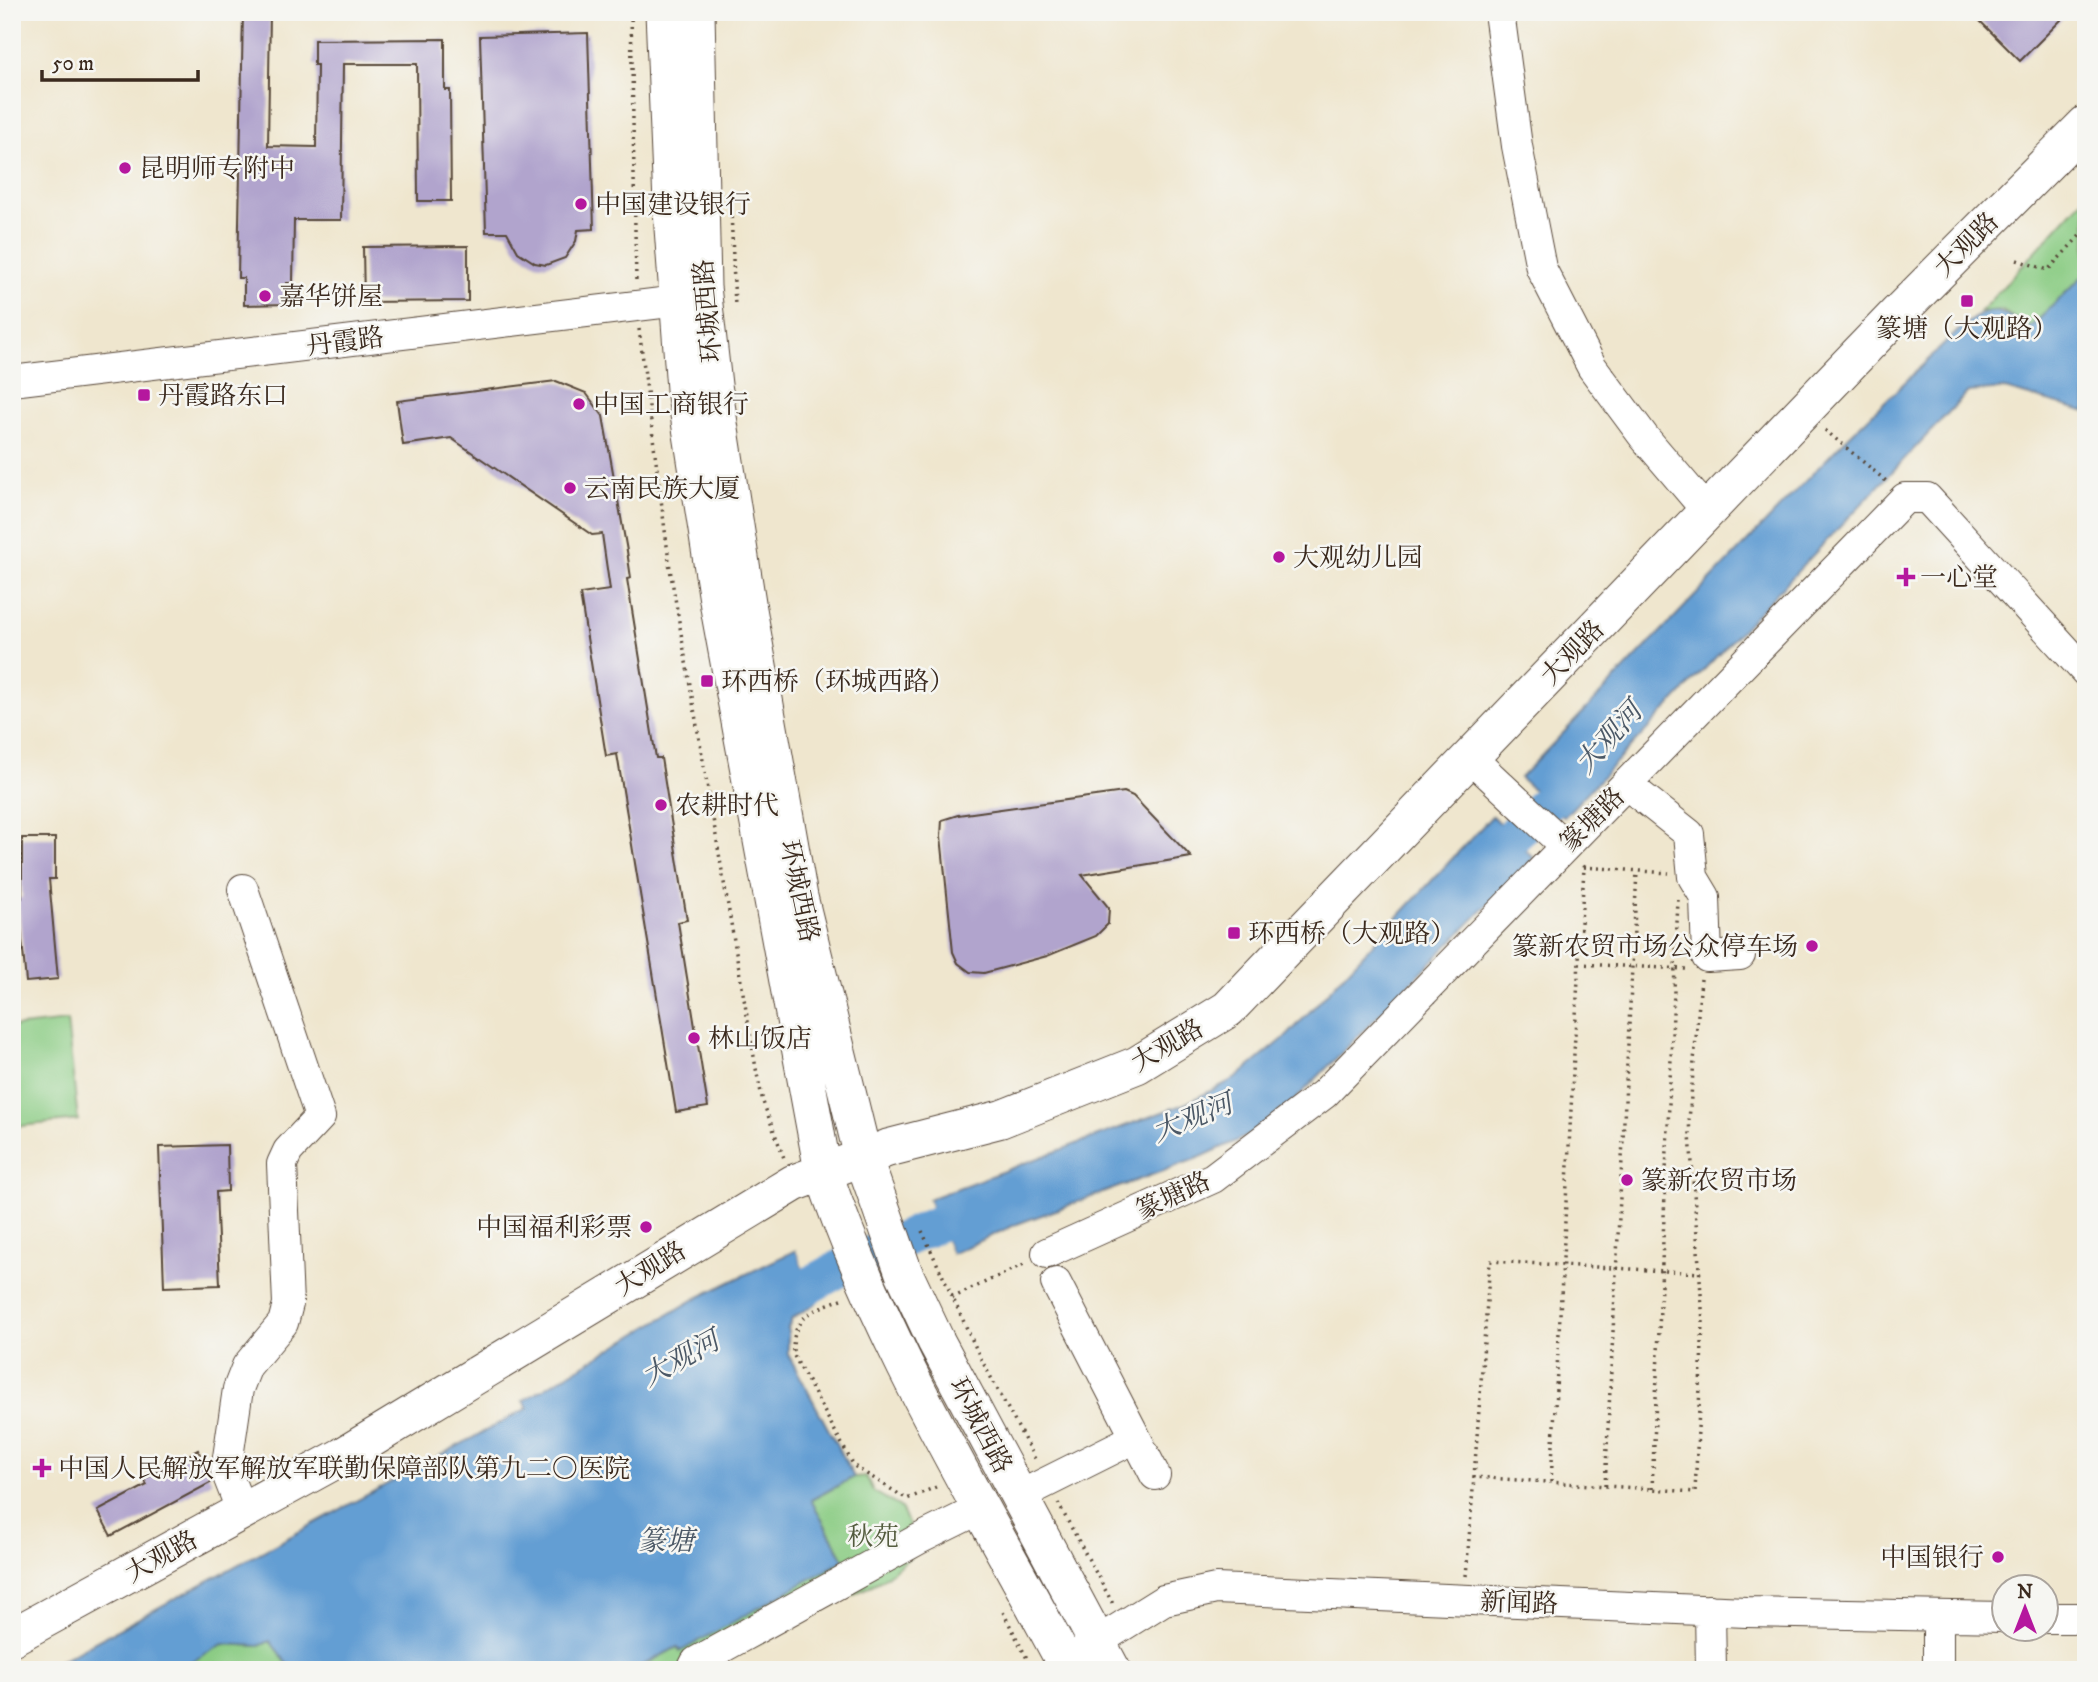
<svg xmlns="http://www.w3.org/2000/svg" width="2098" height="1682" viewBox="0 0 2098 1682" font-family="'IM FELL DW Pica','Noto Serif SC',serif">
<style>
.green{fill:#8bcc84;stroke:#637b51;stroke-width:2}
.water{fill:#649ed3;stroke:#506478;stroke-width:2}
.pier{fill:#efe6ce}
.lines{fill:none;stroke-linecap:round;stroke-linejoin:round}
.river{stroke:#649ed3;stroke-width:37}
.building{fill:#b1a4cd}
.minor-casing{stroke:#564638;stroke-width:32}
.major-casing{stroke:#564638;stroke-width:39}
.path{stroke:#564638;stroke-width:3.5;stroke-dasharray:2 5;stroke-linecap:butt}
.minor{stroke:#fff;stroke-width:30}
.major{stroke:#fff;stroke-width:37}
.poi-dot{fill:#b5179e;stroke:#f6f6f2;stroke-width:2.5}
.labels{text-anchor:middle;stroke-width:5;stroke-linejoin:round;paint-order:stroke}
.poi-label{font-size:26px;fill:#3b2a1e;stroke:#f6f6f2;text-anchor:start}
.street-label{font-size:26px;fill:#3b2a1e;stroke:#f6f6f2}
.park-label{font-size:26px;fill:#535b3d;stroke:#f6f6f2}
.water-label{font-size:28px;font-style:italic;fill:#4b5866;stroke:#f6f6f2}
</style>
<rect width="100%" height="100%" fill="#f6f6f2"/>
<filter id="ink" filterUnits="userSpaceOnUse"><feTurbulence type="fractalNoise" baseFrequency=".0143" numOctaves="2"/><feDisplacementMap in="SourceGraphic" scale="14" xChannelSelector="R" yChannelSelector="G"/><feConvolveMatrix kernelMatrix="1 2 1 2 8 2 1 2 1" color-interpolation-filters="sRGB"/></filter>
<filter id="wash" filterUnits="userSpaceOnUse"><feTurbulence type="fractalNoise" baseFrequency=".00686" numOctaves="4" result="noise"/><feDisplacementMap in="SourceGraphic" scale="28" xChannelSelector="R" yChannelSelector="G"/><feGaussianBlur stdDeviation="1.57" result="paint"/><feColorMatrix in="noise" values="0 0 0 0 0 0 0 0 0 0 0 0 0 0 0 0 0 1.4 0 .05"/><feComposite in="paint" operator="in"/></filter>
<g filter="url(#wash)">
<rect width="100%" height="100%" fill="#efe6ce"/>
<!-- green -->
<path class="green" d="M 2086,196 L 2086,273 L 2030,328 L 2001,310 L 1980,312 Z
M 67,1021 L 78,1120 L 12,1127 L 12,1027 Z
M 866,1476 L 873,1491 L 900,1507 L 921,1548 L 882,1580 L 714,1666 L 716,1670 L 634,1670 L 677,1647 L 680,1651 L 844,1559 L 811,1500 L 854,1477 Z
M 270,1641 L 292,1670 L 177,1670 L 223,1644 L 259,1646 Z"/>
<!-- water -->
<path class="water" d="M 2086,273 L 2086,412 L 2005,389 L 1968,392 L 1564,817 L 1520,778 L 1842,443 L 1962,327 C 1993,302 1999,311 2030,328 Z
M 1492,816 L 1534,858 L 1295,1100 L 1247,1136 L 1201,1157 L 1017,1224 L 951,1254 L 928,1199 L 1187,1103 L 1236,1078 L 1288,1035 Z
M 796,1250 L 817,1302 L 792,1319 L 788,1328 L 788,1354 L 854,1477 L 811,1500 L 844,1560 L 681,1651 L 677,1647 L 634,1670 L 292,1670 L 270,1641 L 259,1646 L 223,1644 L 177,1670 L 43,1670 L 528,1408 L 523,1401 L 695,1299 Z"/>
<!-- pier -->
<path class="pier" d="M 928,1199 L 951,1254 L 948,1255 L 924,1200 Z
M 800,1249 L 820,1301 L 818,1305 L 796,1250 Z"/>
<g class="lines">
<!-- river -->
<path class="river" d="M 1479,870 L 1581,768
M 765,1310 L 841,1268 L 983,1203"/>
</g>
<g id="blocks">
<!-- building -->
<path class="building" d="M 243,12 L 270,12 L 268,146 L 316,147 L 317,65 L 314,65 L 314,40 L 445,39 L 445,90 L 450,90 L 451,201 L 418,201 L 417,64 L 343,64 L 341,220 L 294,220 L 293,283 L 287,283 L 287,304 L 244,305 L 244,278 L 238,278 Z
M 1971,12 L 2069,12 L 2020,61 Z
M 588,33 L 594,229 L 578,230 L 576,241 L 565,258 L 546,265 L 535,263 L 518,252 L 507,232 L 486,232 L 480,36 Z
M 468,246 L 468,301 L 364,302 L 363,247 Z
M 556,381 L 586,393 L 603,416 L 627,551 L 631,578 L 627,579 L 656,758 L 661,758 L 687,920 L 678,922 L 708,1107 L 676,1112 L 617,754 L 606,756 L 580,594 L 610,590 L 602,534 L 592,535 L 451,438 L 403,445 L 397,401 Z
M 1124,792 L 1133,796 L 1191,857 L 1082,875 L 1109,908 L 1108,924 L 1096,936 L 1047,956 L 984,973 L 970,972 L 958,963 L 953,952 L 941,836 L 942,820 L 958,815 Z
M 22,838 L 55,838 L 55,879 L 49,879 L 58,979 L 26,982 L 18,898 L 22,898 Z
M 227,1145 L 228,1191 L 216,1192 L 220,1285 L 164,1287 L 159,1147 Z
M 198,1450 L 212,1482 L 111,1536 L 98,1511 L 147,1485 L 144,1479 Z"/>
</g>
</g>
<g filter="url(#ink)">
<use href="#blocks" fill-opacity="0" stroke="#564638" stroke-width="2"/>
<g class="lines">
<defs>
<path id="minor" d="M 1499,12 L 1517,146 L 1541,268 L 1592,367 L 1644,437 L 1707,511
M 12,381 L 678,301
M 1471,758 L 1565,846
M 1626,784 L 1689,834 L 1693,877 L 1705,897 L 1707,957 L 1740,955
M 1047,1253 L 1213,1178 L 1324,1094 L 1905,498 L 1927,498 L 2086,672
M 1056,1283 L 1155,1475
M 1019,1496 L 1135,1438
M 242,1512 L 226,1471 L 238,1389 L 247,1366 L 283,1323 L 288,1304 L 282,1164 L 288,1151 L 320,1117 L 243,889
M 1710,1610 L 1711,1670
M 2046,1618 L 2086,1618
M 1079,1653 L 1164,1600 L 1216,1589 L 1746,1612 L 2004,1617
M 692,1670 L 696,1662 L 917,1540 L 982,1508
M 1938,1670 L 1938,1616"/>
<path id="major" d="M 664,12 L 673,228 L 685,389 L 720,613 L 823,1171 C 882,1347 982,1506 1069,1670
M 696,12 L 702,287 L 713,385 L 748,609 L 799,897 L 863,1157 L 904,1273 L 936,1341 L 1112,1670
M 12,1637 L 343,1456 L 794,1183 L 888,1148 L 1001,1119 L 1137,1065 L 1228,1009 L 1897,314 L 2086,124"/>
</defs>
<!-- minor casing -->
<use href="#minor" class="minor-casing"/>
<!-- major casing -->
<use href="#major" class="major-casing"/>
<!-- path -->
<path class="path" d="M 631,12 L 636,283
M 731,210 L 735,307
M 2017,260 L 2048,270 L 2086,229
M 639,329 L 670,569 L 757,1074 L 763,1102 L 784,1158
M 1825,430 L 1886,481
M 1584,867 L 1669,873
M 1579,964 L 1686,969
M 922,1231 L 980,1357 L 1035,1459
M 952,1298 L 1026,1263
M 842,1299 C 810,1311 792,1316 793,1354 L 854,1466 L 907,1499 L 936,1487
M 1474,1477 L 1490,1261 L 1701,1273
M 1551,1482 L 1584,867 L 1581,864
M 1605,1486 L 1637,871
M 1652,1489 L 1678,900
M 1058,1503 L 1113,1604
M 1466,1576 L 1474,1477 L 1695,1492 L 1703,1323 L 1689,1120 L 1701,979
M 1003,1612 L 1033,1670"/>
<!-- minor -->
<use href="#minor" class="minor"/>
<!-- major -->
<use href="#major" class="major"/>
</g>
</g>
<!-- markers -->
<g class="poi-dot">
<circle cx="125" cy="168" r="7"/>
<circle cx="581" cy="204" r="7"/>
<circle cx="265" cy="296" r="7"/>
<rect x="1960" y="294" width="14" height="14" rx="3.5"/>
<rect x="137" y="388" width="14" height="14" rx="3.5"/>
<circle cx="579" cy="404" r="7"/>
<circle cx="570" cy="488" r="7"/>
<circle cx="1279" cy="557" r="7"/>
<path d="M1902.5 566.5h7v7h7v7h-7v7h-7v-7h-7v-7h7z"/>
<rect x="700" y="674" width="14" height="14" rx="3.5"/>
<circle cx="661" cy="805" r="7"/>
<rect x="1227" y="926" width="14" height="14" rx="3.5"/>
<circle cx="1812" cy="946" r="7"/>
<circle cx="694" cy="1038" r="7"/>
<circle cx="1627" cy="1180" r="7"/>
<circle cx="646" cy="1227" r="7"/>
<path d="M38.5 1457.5h7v7h7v7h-7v7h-7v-7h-7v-7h7z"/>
<circle cx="1998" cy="1557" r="7"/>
</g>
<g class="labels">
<!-- poi labels -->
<g class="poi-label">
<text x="139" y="177">昆明师专附中</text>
<text x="595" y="213">中国建设银行</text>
<text x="279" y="305">嘉华饼屋</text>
<text x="1967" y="337" text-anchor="middle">篆塘（大观路）</text>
<text x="158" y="404">丹霞路东口</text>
<text x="593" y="413">中国工商银行</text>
<text x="584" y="497">云南民族大厦</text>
<text x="1293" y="566">大观幼儿园</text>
<text x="1920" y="586">一心堂</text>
<text x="721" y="690">环西桥（环城西路）</text>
<text x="675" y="814">农耕时代</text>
<text x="1248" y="942">环西桥（大观路）</text>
<text x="1798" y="955" text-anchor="end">篆新农贸市场公众停车场</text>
<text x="708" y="1047">林山饭店</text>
<text x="1641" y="1189">篆新农贸市场</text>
<text x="632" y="1236" text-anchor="end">中国福利彩票</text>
<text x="58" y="1477">中国人民解放军解放军联勤保障部队第九二〇医院</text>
<text x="1984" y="1566" text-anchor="end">中国银行</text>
</g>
<!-- street labels -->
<g class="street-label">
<text transform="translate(1966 244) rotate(-45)" y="9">大观路</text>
<text transform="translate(707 311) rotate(-95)" y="9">环城西路</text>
<text transform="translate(345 341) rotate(-7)" y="9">丹霞路</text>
<text transform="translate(1572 652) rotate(-46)" y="9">大观路</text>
<text transform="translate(1592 819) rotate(-45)" y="9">篆塘路</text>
<text transform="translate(800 891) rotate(78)" y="9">环城西路</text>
<text transform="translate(1167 1045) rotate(-30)" y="9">大观路</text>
<text transform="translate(1173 1195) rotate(-25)" y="9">篆塘路</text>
<text transform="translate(650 1268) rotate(-32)" y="9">大观路</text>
<text transform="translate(981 1425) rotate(62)" y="9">环城西路</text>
<text transform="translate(161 1556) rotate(-29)" y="9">大观路</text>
<text transform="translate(1519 1602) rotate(2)" y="9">新闻路</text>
</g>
<!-- park labels -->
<g class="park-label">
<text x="873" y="1545">秋苑</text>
</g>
<!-- water labels -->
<g class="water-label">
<text transform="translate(1608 737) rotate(-48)" y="10">大观河</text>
<text transform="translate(1192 1117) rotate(-22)" y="10">大观河</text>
<text transform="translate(680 1358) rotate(-29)" y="10">大观河</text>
<text x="666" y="1550">篆塘</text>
</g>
</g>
<!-- margin -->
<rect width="2098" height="1682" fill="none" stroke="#f6f6f2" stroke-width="42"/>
<!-- north arrow -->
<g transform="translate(2025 1608)"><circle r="33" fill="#f6f6f2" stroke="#aba49d" stroke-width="2"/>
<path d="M0-5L12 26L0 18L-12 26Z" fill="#b5179e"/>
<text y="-10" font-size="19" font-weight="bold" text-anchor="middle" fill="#3b2a1e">N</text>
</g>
<!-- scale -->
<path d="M42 70v10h156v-10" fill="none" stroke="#3b2a1e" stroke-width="3.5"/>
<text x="52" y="70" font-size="21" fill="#3b2a1e" stroke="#f6f6f2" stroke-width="5" paint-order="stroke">50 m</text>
</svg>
